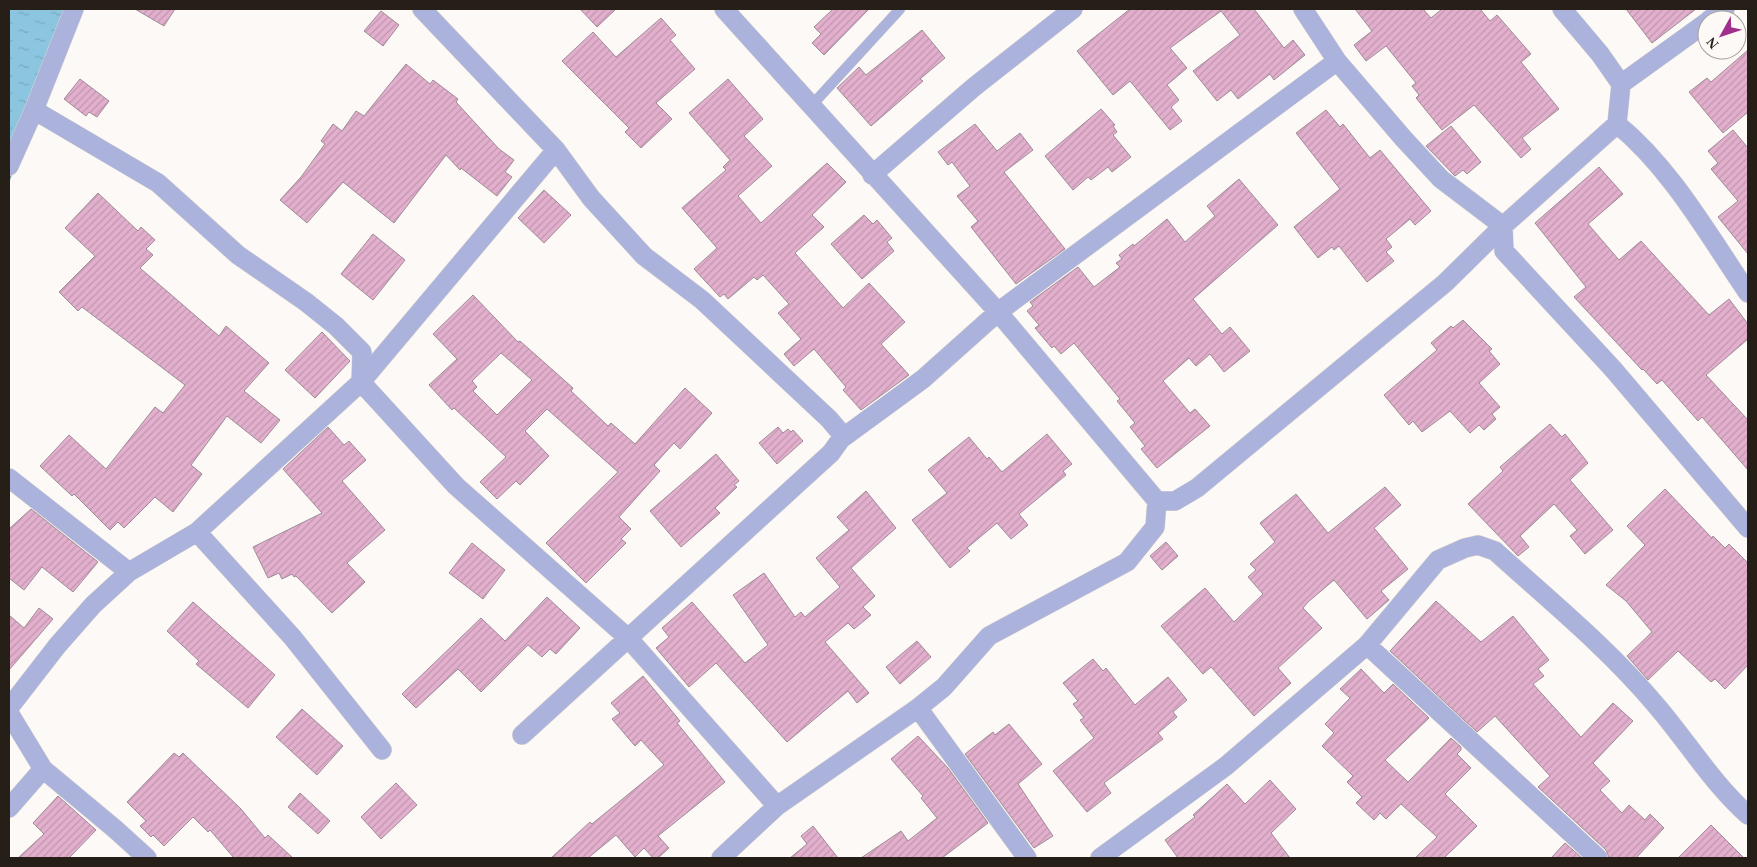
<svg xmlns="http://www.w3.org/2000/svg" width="1757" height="867" viewBox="0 0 1757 867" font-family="'Times New Roman',serif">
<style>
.water{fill:url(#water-ripples);stroke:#6c93a3}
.building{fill:url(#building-hatch);stroke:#9f8b96;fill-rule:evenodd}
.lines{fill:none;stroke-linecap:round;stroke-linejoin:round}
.service-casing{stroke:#dad6d2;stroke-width:11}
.minor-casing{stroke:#dad6d2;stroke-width:20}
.service{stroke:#abb2db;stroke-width:10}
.minor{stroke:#abb2db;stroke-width:19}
</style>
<defs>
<pattern id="water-ripples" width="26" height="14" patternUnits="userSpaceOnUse" patternTransform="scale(1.25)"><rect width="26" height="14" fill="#8bc5df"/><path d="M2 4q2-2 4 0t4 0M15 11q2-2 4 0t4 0" fill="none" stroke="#78a9bf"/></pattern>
<pattern id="building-hatch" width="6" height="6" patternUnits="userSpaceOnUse" patternTransform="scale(1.25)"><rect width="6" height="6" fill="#e2afcd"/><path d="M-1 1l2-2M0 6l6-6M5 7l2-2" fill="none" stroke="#c296af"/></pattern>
</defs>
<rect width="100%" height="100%" fill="#fdf9f6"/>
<!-- water -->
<path class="water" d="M 9,9 L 81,9 L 9,181 Z"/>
<!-- building -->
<path class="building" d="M 135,9 L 175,9 L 164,26 Z
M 580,9 L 616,9 L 597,27 Z
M 833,9 L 869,9 L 824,55 L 812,43 L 821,34 L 814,27 Z
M 1130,9 L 1254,9 L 1284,48 L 1293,40 L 1305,55 L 1274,80 L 1270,74 L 1238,99 L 1231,90 L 1217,101 L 1193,71 L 1240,35 L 1221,11 L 1170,48 L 1187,68 L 1167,85 L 1179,100 L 1171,107 L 1182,121 L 1170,130 L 1130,81 L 1113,95 L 1077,51 Z
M 1355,9 L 1423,9 L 1431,18 L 1442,9 L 1480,9 L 1490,21 L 1497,15 L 1531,54 L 1521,62 L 1559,109 L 1522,138 L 1531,149 L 1521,158 L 1474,105 L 1442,130 L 1416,98 L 1419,95 L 1412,86 L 1416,83 L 1386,46 L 1366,61 L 1354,45 L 1372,31 Z
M 1626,9 L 1696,9 L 1652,43 Z
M 381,11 L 399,25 L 383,46 L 364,31 Z
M 661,18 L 676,35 L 670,40 L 695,69 L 656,103 L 672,119 L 641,148 L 625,132 L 629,128 L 562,61 L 593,32 L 616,57 Z
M 922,30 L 945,58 L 920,79 L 923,81 L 871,126 L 837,88 L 859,67 L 866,75 Z
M 1748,50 L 1748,112 L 1723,133 L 1689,92 L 1707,78 L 1711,82 Z
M 406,64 L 430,84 L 433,80 L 458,99 L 456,102 L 499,149 L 514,160 L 505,172 L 512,177 L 497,196 L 461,168 L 460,170 L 446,155 L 394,223 L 343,182 L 307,223 L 280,200 L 301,177 L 325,144 L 321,141 L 333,124 L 342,131 L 356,111 L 364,116 Z
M 80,79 L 109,101 L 97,117 L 89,112 L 86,116 L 64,99 Z
M 728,79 L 763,119 L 744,136 L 772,166 L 738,196 L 761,223 L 827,163 L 846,182 L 812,215 L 824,227 L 795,253 L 843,308 L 869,283 L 905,322 L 881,344 L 909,375 L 861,410 L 843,390 L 846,387 L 814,349 L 794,366 L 784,354 L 801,339 L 778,313 L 789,304 L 763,275 L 757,280 L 754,277 L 728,299 L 724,294 L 720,297 L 694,269 L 717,248 L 682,208 L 726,170 L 723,167 L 730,160 L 689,113 Z
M 1101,109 L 1115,125 L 1113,126 L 1117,132 L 1113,135 L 1131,157 L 1112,172 L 1108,167 L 1091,180 L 1088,177 L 1073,190 L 1045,156 Z
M 1326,110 L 1340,127 L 1343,124 L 1370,158 L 1380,150 L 1431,211 L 1415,225 L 1410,219 L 1386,239 L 1392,247 L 1386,252 L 1394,261 L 1367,282 L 1339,246 L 1334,250 L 1332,247 L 1318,258 L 1294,227 L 1340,189 L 1296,133 Z
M 975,124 L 997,151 L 1020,133 L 1033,150 L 1004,172 L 1065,249 L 1016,284 L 971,227 L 978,221 L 957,196 L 970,186 L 952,162 L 948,165 L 938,152 Z
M 1451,126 L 1481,162 L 1467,174 L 1463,170 L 1455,176 L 1426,146 Z
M 1733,130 L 1748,148 L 1748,254 L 1718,217 L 1738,201 L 1711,169 L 1718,163 L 1708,151 Z
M 1599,167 L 1623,194 L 1588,224 L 1619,260 L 1641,241 L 1709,315 L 1729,299 L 1748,324 L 1748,339 L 1706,375 L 1748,420 L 1748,470 L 1702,417 L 1698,421 L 1662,380 L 1657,384 L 1643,369 L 1642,370 L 1574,297 L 1586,287 L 1535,223 Z
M 1239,179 L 1278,225 L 1193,299 L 1222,334 L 1230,327 L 1250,351 L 1224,372 L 1210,354 L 1196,366 L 1189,358 L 1163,381 L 1190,413 L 1195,409 L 1210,426 L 1157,468 L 1141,449 L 1145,446 L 1130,427 L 1135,423 L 1117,401 L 1120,399 L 1074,343 L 1061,354 L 1054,346 L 1052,348 L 1035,328 L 1039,325 L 1027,311 L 1033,306 L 1030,302 L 1078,267 L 1094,287 L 1120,267 L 1116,263 L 1122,259 L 1119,255 L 1133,244 L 1134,246 L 1167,219 L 1185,242 L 1215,216 L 1207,206 Z
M 544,190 L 571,215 L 544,243 L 518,218 Z
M 98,193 L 138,231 L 141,227 L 155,240 L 146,249 L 153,255 L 140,268 L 219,336 L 226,326 L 269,363 L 244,391 L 280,420 L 261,443 L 227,416 L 191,465 L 202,474 L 173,512 L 155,497 L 124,528 L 118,522 L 110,530 L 74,494 L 72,496 L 40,466 L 69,435 L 106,469 L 155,407 L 163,413 L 185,385 L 82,307 L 78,311 L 59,292 L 95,256 L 65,228 Z
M 864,215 L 873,224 L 877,220 L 892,238 L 887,242 L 894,251 L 862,279 L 831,244 Z
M 373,234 L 405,260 L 373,300 L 341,274 Z
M 473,295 L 518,342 L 520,341 L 573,388 L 571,391 L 608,426 L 611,423 L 635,444 L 685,388 L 712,413 L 680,449 L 674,443 L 654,465 L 660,471 L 619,517 L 631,529 L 621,539 L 626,543 L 586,583 L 546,543 L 618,472 L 547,409 L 525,431 L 549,456 L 520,485 L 516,481 L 497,499 L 480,482 L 506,457 L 454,408 L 452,410 L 429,385 L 457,359 L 433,334 ZM 501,353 L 532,380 L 497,415 L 473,391 L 477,387 L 472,381 Z
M 1463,320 L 1492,349 L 1489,351 L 1500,364 L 1479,383 L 1500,407 L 1492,414 L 1496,419 L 1484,430 L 1479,425 L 1470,433 L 1450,411 L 1422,432 L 1413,421 L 1409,425 L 1384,395 L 1437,350 L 1431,343 L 1451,326 L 1453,328 Z
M 322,332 L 350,361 L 315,398 L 285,370 Z
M 1550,424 L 1562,437 L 1565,434 L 1588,463 L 1570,480 L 1613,530 L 1585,554 L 1570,536 L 1577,530 L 1554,504 L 1520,536 L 1529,547 L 1518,556 L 1468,504 L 1503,471 L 1500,467 Z
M 328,427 L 344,445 L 349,441 L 366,460 L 342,481 L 385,530 L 347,563 L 365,582 L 332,613 L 296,576 L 294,577 L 292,574 L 282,579 L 279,573 L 268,578 L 253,547 L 322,513 L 283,469 Z
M 778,427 L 783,433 L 788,429 L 791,432 L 793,430 L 803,441 L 777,464 L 759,443 Z
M 1047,434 L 1072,464 L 1063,471 L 1066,475 L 1019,514 L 1028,525 L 1011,539 L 997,523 L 967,548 L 970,551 L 950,568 L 912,520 L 947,493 L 928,470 L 969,437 L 987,459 L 989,457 L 1002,472 Z
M 716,454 L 739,481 L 734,485 L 737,487 L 715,508 L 720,513 L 681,547 L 650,511 Z
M 1385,487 L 1401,505 L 1374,528 L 1408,569 L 1381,591 L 1389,600 L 1367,619 L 1334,580 L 1308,602 L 1303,608 L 1322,628 L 1278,668 L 1291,683 L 1254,716 L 1211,667 L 1203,674 L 1161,626 L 1205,588 L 1234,622 L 1263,594 L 1248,577 L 1256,570 L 1250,564 L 1275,542 L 1260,523 L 1296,494 L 1328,533 Z
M 1665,489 L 1712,538 L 1713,536 L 1725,548 L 1729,544 L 1748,563 L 1748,665 L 1725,689 L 1715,679 L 1711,682 L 1678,651 L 1648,680 L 1627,656 L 1652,632 L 1626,601 L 1606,585 L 1645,545 L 1627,526 Z
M 866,491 L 896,528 L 851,568 L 875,596 L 863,607 L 871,615 L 854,629 L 848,623 L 825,642 L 869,693 L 857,703 L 848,691 L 787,742 L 716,663 L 689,687 L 656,648 L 669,637 L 662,628 L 692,602 L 745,663 L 768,645 L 733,595 L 764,573 L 795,617 L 801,612 L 805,617 L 840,587 L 816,558 L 849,530 L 837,517 Z
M 31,509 L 98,562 L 73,592 L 42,567 L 24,590 L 9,578 L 9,529 Z
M 1166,542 L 1178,556 L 1162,570 L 1150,556 Z
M 472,543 L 505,570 L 483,599 L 449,573 Z
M 547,597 L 580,628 L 556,654 L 550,649 L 542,657 L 528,645 L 481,692 L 458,669 L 416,708 L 402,694 L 481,618 L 505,641 Z
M 1436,601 L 1481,642 L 1513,616 L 1549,660 L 1538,669 L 1544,676 L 1533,684 L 1581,737 L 1613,703 L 1633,721 L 1593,763 L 1610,781 L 1600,790 L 1622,813 L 1629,805 L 1645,820 L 1650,814 L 1664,828 L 1636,858 L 1609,858 L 1606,850 L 1538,787 L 1550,776 L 1495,716 L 1477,732 L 1390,651 Z
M 193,602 L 275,675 L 248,708 L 196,664 L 199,661 L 167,631 Z
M 39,608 L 53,619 L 9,670 L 9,615 L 24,628 Z
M 917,641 L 931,657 L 900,684 L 886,667 Z
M 1093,659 L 1103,671 L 1106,668 L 1135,705 L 1168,677 L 1187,700 L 1173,712 L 1177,717 L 1158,733 L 1163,739 L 1104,783 L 1111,793 L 1087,812 L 1053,771 L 1094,738 L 1080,720 L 1084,718 L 1073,704 L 1078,701 L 1063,683 Z
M 1361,669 L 1384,693 L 1393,684 L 1429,718 L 1385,760 L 1408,782 L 1451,738 L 1461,747 L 1461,750 L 1457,754 L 1471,768 L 1445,794 L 1477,826 L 1444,858 L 1415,858 L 1437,837 L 1401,804 L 1386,819 L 1380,813 L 1374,820 L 1356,803 L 1362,797 L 1347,782 L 1353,776 L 1322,746 L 1334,733 L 1325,724 L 1350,698 L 1340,689 Z
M 643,676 L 680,721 L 677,723 L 725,782 L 658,836 L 669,848 L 658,858 L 653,858 L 644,848 L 635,857 L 616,835 L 588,858 L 551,858 L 590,822 L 592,824 L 664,765 L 641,740 L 635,746 L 612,719 L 620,713 L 611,703 Z
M 302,709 L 343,746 L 317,775 L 276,737 Z
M 1009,724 L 1042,764 L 1018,784 L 1053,836 L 1034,848 L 965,754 L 993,732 L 995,735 Z
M 918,736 L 948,768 L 988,823 L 942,858 L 861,858 L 901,831 L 908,841 L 937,818 L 921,798 L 923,796 L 891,759 Z
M 174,753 L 179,757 L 183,753 L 241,809 L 265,838 L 268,835 L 293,858 L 234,858 L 210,830 L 208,832 L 193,817 L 164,846 L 153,835 L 151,837 L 140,826 L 146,821 L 127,802 Z
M 1270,780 L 1296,809 L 1271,833 L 1290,858 L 1178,858 L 1165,840 L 1195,817 L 1193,815 L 1227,784 L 1245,804 Z
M 396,783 L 417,805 L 381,839 L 361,817 Z
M 300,793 L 330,821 L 318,834 L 288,807 Z
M 58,796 L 96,830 L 69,858 L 18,858 L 44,834 L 33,823 Z
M 1711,825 L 1744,858 L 1678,858 Z
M 813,826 L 838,858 L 790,858 L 807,844 L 801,836 Z
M 1565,843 L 1582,858 L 1551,858 Z"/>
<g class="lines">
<defs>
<path id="service" d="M 812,105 L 900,9"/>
<path id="minor" d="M 422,9 L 556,150 L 591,198 L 644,256 L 702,300 L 829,419 L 840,432 L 841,439
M 724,9 L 998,312 L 1157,501 L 1155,527 L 1127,562 L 989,636 L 944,687 L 918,708 L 1027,858
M 1303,9 L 1337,61 L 1403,138 L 1441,179 L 1503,226 L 1504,251 L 1613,369 L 1748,528
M 1709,20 L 1725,9
M 1621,84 L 1707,22
M 34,110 L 158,183 L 238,255 L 306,302 L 336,326 L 362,352 L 361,382 L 456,486 L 628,638 L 777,806 L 918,708
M 1617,124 C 1671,168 1709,236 1748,293
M 9,166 L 34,110 L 74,9
M 872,175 L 974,87 L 1073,9
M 9,478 L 129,572
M 1157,501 L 1175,501 L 1197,488 L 1267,430 L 1445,283 L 1503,226 L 1617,124 L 1621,84 L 1600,54 L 1562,9
M 197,532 L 293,638 L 382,750
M 1367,645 L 1598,858
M 9,708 L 57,646 L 93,605 L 129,572 L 197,532 L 361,382 L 556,150
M 9,713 L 43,769 L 115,829 L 147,858
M 522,735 L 831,453 L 841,439 L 923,379 L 998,312 L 1337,61
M 9,808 L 43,769
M 721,858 L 777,806
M 1100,858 L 1226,766 L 1367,645 L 1438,560 L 1465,548 L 1478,545 L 1495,551 C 1549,600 1608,648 1655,704 C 1687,741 1712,783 1748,815"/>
</defs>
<!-- service casing -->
<use href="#service" class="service-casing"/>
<!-- minor casing -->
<use href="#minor" class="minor-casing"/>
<!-- service -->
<use href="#service" class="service"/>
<!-- minor -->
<use href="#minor" class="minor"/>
</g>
<!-- border -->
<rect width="1757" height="867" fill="none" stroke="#251f18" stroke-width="20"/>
<!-- north arrow -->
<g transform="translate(1722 35) rotate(230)"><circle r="24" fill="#fdf9f6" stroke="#a7a29d"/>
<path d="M0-4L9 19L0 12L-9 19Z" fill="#a02f8c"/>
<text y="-8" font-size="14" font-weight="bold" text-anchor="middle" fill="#251f18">N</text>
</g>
</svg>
